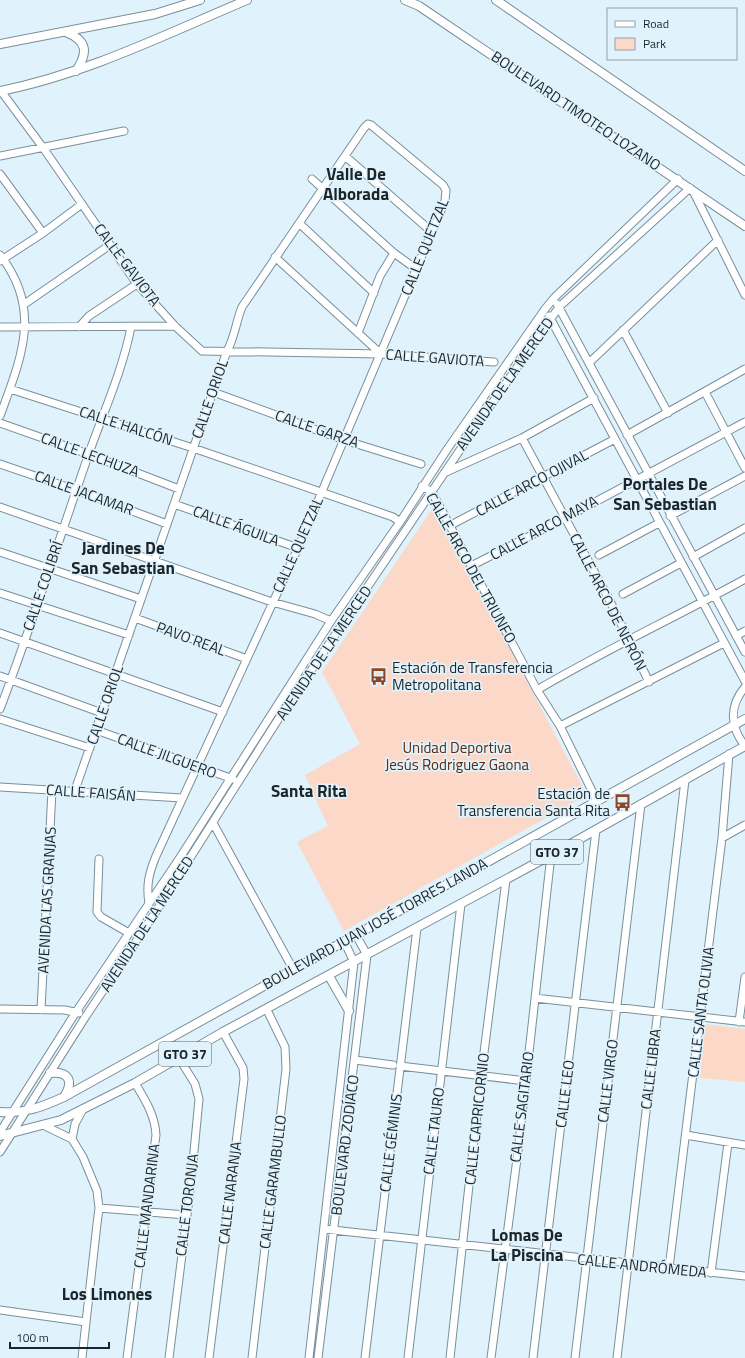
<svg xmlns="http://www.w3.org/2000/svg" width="745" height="1358" viewBox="0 0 745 1358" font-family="'Titillium Web',sans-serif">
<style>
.green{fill:#fbd8c8}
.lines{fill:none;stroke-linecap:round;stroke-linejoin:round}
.minor-casing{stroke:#798f9a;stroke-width:9}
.major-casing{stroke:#798f9a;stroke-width:10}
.minor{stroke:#fff;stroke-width:7}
.major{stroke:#fff;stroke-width:8}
.labels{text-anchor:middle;stroke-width:3.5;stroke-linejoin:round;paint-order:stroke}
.shield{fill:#e0f3fd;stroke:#576369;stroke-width:1}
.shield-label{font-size:14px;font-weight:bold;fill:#1c2529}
.street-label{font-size:15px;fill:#1c2529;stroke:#e0f3fd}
.poi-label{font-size:15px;fill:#1c2529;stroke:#e0f3fd;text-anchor:start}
.park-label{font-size:15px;fill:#5e2a0e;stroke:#e0f3fd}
.quarter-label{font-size:17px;font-weight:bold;fill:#1c2529;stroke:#e0f3fd}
</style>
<rect width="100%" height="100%" fill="#e0f3fd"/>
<!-- green -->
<path class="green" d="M 434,506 L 587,795 L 344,931 L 297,842 L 328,826 L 305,775 L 360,744 L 322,672 Z
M 705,1024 L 745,1029 L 745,1082 L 700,1078 Z"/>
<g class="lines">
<defs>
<path id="minor" d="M 1,91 L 44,149 L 137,284 L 175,326 L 202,351 L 381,354 L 494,362
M 0,156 L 124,131
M 345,156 L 432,232
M 0,174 L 43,233
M 312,179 L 394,253 L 416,269
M 693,191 L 745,295
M 299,223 L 374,293
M 0,255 C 43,310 21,358 0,416
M 275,257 L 381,354
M 0,261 L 43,233 L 82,204
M 557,304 L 745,652
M 23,305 L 110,245
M 549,316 L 745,681
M 0,327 L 175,326
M 79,327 L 89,316 L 137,284
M 623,330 L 668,413
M 358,333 L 380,276 L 394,253
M 590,362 L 718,240
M 10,389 L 193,448 L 393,517 L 400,522
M 213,392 L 344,440 L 421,464
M 705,392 L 745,468
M 0,423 L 88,454 L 179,489
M 627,435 L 745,369
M 522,438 L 610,601 L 649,682
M 0,464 L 76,490 L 167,524
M 444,473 L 522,438 L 594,398
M 422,486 L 432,492 L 537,690 L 560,726 L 597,801
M 174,504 L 298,548
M 0,507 L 272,602 L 315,614 L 331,621
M 670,516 L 745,476
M 449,526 L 615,439
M 0,552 L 141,599
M 599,555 L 659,523
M 693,557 L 745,528
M 471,566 L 565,518 L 745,422
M 0,593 L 129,635
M 623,594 L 681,563
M 135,618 L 247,659
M 0,633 L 223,712
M 736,636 L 745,631
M 0,676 L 102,713
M 745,687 C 729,706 730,727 745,746
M 537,690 C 605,650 676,617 745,579
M 0,709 C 31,627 58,543 87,459 C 102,415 122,373 131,327
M 0,719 L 90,748
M 560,726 L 724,643
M 96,730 L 233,779
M 0,787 L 182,798
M 74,793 L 227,351 C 235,337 236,321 242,307 L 364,128 L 368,124 L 371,125 L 443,185 L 446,190 L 445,201 L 298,548 L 156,856 C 149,873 146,885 149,903
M 213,823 L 293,969
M 722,838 L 745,825
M 99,859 L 97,912 L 101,917 L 129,933
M 535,998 L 745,1022
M 0,1009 L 65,1010 L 79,1013
M 41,1010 L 52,790
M 739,1022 L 745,977
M 355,1060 L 393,1065
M 400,1066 L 526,1081
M 45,1126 L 72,1139 L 83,1157 L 97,1191 L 99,1208 L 97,1224 L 82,1358
M 0,1132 L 76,1012 L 181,856 L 331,621 L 400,522 L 446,451 L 545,309 L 554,298 L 678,179
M 686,1135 L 745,1145
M 72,1139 L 75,1124 L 83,1109
M 0,1152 L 86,1016 L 155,913 L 279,718 L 470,435 L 559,307 L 690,188
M 99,1208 L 186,1215
M 324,1229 L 745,1276
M 669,1268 L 722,838 L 729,754
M 711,1273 L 728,1143
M 0,1310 L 86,1322
M 127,1358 L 156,1135 C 155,1115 145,1100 135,1083
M 169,1358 L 191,1183 L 199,1099 L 195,1084 L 179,1058
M 209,1358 L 244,1079 L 243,1068 L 223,1032
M 252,1358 L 286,1069 L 285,1047 L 267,1010
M 309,1358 L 354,962 L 344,941
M 318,1358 L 367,955 L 356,935
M 365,1358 L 417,928
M 408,1358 L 461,904
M 450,1358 L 481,1076 L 506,880
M 491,1358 L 518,1151 L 551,855
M 533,1358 L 596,830
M 575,1358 L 641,804
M 617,1358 L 685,780"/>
<path id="major" d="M 405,0 L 419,6 L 745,226
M 496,0 L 745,171
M 66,32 C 88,41 88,53 76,71
M 0,44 L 155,14 L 200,0
M 0,91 C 86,74 166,34 247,0
M 329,976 L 349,1011
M 50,1073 C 69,1071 74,1081 64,1097
M 0,1112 C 24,1114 42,1107 64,1097 L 745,719
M 0,1136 L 61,1120 L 135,1083 L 223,1032 L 551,855 L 745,746"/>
</defs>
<!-- minor casing -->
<use href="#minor" class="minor-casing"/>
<!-- major casing -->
<use href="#major" class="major-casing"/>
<!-- minor -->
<use href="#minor" class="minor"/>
<!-- major -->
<use href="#major" class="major"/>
</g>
<!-- icons -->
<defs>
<symbol id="bus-bare" viewBox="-9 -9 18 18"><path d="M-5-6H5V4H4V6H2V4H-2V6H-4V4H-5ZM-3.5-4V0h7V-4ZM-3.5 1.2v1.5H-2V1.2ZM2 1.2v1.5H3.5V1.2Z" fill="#8e4722" stroke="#e0f3fd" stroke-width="2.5" paint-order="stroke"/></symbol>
</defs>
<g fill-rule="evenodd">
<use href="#bus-bare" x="366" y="664" width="25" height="25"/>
<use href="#bus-bare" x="610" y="790" width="25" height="25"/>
</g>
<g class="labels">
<!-- shield labels -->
<g class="shield">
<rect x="531" y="840" width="52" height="24" rx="3"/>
<rect x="159" y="1042" width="52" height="24" rx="3"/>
</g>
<g class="shield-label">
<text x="557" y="857">GTO 37</text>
<text x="185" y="1059">GTO 37</text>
</g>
<!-- street labels -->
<g class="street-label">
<text transform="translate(576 111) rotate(34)" y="5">BOULEVARD TIMOTEO LOZANO</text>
<text transform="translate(425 247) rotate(-68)" y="5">CALLE QUETZAL</text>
<text transform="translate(127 265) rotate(53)" y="5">CALLE GAVIOTA</text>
<text transform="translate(435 358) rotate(4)" y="5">CALLE GAVIOTA</text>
<text transform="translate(505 384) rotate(-55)" y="5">AVENIDA DE LA MERCED</text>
<text transform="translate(210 399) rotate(-71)" y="5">CALLE ORIOL</text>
<text transform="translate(126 426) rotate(18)" y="5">CALLE HALCÓN</text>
<text transform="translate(317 429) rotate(19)" y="5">CALLE GARZA</text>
<text transform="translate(90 455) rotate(20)" y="5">CALLE LECHUZA</text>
<text transform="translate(532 483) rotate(-28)" y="5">CALLE ARCO OJIVAL</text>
<text transform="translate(84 493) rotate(20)" y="5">CALLE JACAMAR</text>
<text transform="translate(236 526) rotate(20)" y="5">CALLE ÁGUILA</text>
<text transform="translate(544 528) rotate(-28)" y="5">CALLE ARCO MAYA</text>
<text transform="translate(298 545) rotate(-66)" y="5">CALLE QUETZAL</text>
<text transform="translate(471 568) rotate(61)" y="5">CALLE ARCO DEL TRIUNFO</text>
<text transform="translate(43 586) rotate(-71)" y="5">CALLE COLIBRÍ</text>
<text transform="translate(608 602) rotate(63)" y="5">CALLE ARCO DE NERÓN</text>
<text transform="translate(191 639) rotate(20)" y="5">PAVO REAL</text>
<text transform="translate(324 653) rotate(-56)" y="5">AVENIDA DE LA MERCED</text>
<text transform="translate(105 705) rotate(-71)" y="5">CALLE ORIOL</text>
<text transform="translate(167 756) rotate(20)" y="5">CALLE JILGUERO</text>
<text transform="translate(91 793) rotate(4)" y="5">CALLE FAISÁN</text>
<text transform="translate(47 900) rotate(-87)" y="5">AVENIDA LAS GRANJAS</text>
<text transform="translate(147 924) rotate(-57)" y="5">AVENIDA DE LA MERCED</text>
<text transform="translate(375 924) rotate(-29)" y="5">BOULEVARD JUAN JOSÉ TORRES LANDA</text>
<text transform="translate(701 1012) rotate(-83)" y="5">CALLE SANTA OLIVIA</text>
<text transform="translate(651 1069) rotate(-83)" y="5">CALLE LIBRA</text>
<text transform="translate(608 1081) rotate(-83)" y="5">CALLE VIRGO</text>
<text transform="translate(565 1094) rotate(-83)" y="5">CALLE LEO</text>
<text transform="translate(522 1107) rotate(-83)" y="5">CALLE SAGITARIO</text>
<text transform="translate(477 1119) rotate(-84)" y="5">CALLE CAPRICORNIO</text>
<text transform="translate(434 1131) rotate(-83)" y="5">CALLE TAURO</text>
<text transform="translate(391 1143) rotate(-83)" y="5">CALLE GÉMINIS</text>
<text transform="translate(345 1145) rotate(-83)" y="5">BOULEVARD ZODÍACO</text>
<text transform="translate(273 1182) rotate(-83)" y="5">CALLE GARAMBULLO</text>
<text transform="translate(230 1193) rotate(-83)" y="5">CALLE NARANJA</text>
<text transform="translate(187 1205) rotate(-83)" y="5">CALLE TORONJA</text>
<text transform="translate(147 1206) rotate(-83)" y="5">CALLE MANDARINA</text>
<text transform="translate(642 1266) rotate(6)" y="5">CALLE ANDRÓMEDA</text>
</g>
<!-- poi labels -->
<g class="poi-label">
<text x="392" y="673">Estación de Transferencia<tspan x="392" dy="17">Metropolitana</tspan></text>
<text x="610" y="799" text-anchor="end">Estación de<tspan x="610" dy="17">Transferencia Santa Rita</tspan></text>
</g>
<!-- park labels -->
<g class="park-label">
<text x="457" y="753">Unidad Deportiva<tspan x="457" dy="17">Jesús Rodriguez Gaona</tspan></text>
</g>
<!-- quarter labels -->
<g class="quarter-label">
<text x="356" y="180">Valle De<tspan x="356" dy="20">Alborada</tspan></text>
<text x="665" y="490">Portales De<tspan x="665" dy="20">San Sebastian</tspan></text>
<text x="123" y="554">Jardines De<tspan x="123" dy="20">San Sebastian</tspan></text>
<text x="309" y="797">Santa Rita</text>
<text x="527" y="1241">Lomas De<tspan x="527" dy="20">La Piscina</tspan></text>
<text x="107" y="1300">Los Limones</text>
</g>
</g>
<!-- legend -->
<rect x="607" y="8" width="130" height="52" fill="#e0f3fd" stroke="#92a1a8"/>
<rect x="615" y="21" width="20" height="6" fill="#ffffff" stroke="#92a1a8"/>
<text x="643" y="28" font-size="12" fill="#1c2529">Road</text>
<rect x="615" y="38" width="20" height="12" fill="#fbd8c8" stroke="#92a1a8"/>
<text x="643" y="48" font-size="12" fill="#1c2529">Park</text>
<!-- scale -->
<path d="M10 1342v6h99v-6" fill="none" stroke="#1c2529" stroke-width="2"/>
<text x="16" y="1342" font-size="12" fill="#1c2529" stroke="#e0f3fd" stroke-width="3" paint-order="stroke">100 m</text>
</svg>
